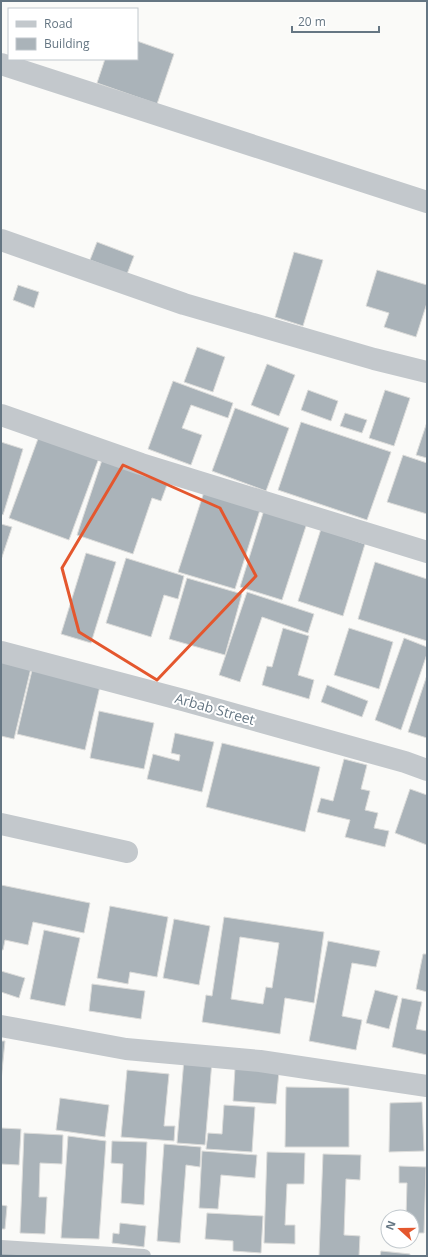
<svg xmlns="http://www.w3.org/2000/svg" width="428" height="1257" viewBox="0 0 428 1257" font-family="'Open Sans',sans-serif">
<style>
.building{fill:#aab3b9;stroke:#dcdcda;fill-rule:evenodd}
.lines{fill:none;stroke-linecap:round;stroke-linejoin:round}
.lane{stroke:#c3c8cc;stroke-width:14}
.street{stroke:#c3c8cc;stroke-width:22}
.marked{fill:none;stroke:#e4572e;stroke-width:3;stroke-linejoin:round}
.labels{text-anchor:middle;stroke-width:4;stroke-linejoin:round;paint-order:stroke}
.street-label{font-size:14px;fill:#657683;stroke:#fff}
</style>
<rect width="100%" height="100%" fill="#fafaf8"/>
<!-- building -->
<path class="building" d="M 137,41 L 174,54 L 157,104 L 97,83 L 105,59 L 137,59 Z
M 97,242 L 134,256 L 127,274 L 90,260 Z
M 294,252 L 323,260 L 303,326 L 275,317 Z
M 377,270 L 427,285 L 427,303 L 416,337 L 384,327 L 389,313 L 366,306 Z
M 18,285 L 39,292 L 34,308 L 13,300 Z
M 197,347 L 225,357 L 213,392 L 184,382 Z
M 267,364 L 295,375 L 279,416 L 251,405 Z
M 173,381 L 233,403 L 228,418 L 191,405 L 182,428 L 202,435 L 191,465 L 148,449 Z
M 308,390 L 338,401 L 331,421 L 301,410 Z
M 385,390 L 410,398 L 394,446 L 369,438 Z
M 235,408 L 289,428 L 266,491 L 212,471 Z
M 345,413 L 367,420 L 362,433 L 340,426 Z
M 301,422 L 391,452 L 367,520 L 278,490 Z
M 427,422 L 427,458 L 416,455 Z
M 39,436 L 99,458 L 69,540 L 9,518 Z
M 1,442 L 23,449 L 3,515 L 1,514 Z
M 403,455 L 427,463 L 427,514 L 387,502 Z
M 102,460 L 168,482 L 161,501 L 152,498 L 133,554 L 77,535 Z
M 204,492 L 260,510 L 235,589 L 178,572 Z
M 264,510 L 307,523 L 282,600 L 240,587 Z
M 1,524 L 12,527 L 1,560 Z
M 321,529 L 365,544 L 343,616 L 298,601 Z
M 86,553 L 116,562 L 91,643 L 61,634 Z
M 126,558 L 184,576 L 178,599 L 164,595 L 151,637 L 106,623 Z
M 375,562 L 427,579 L 427,641 L 358,619 Z
M 187,578 L 242,594 L 225,655 L 169,639 Z
M 247,592 L 314,614 L 308,633 L 262,617 L 240,682 L 219,675 Z
M 283,628 L 309,636 L 298,675 L 314,680 L 309,699 L 262,685 L 267,666 L 272,667 Z
M 349,628 L 393,642 L 379,689 L 334,675 Z
M 404,638 L 427,647 L 427,654 L 401,730 L 375,720 Z
M 1,661 L 31,668 L 14,739 L 1,736 Z
M 33,666 L 101,682 L 85,750 L 17,734 Z
M 427,675 L 427,738 L 408,732 Z
M 327,685 L 368,701 L 362,717 L 321,702 Z
M 99,711 L 154,723 L 144,769 L 90,758 Z
M 175,733 L 214,742 L 202,792 L 147,779 L 153,754 L 179,761 L 180,755 L 171,753 Z
M 222,743 L 320,767 L 305,832 L 206,807 Z
M 344,759 L 367,765 L 361,789 L 370,791 L 365,810 L 378,813 L 374,828 L 389,831 L 385,847 L 345,837 L 350,820 L 317,812 L 321,798 L 333,801 Z
M 410,789 L 427,795 L 427,845 L 395,833 Z
M 1,885 L 90,903 L 84,933 L 33,922 L 28,945 L 5,940 L 3,950 L 1,950 Z
M 110,906 L 168,917 L 157,977 L 130,972 L 128,984 L 97,978 Z
M 224,917 L 324,932 L 314,1003 L 285,998 L 280,1034 L 202,1022 L 206,995 L 212,996 ZM 240,937 L 279,943 L 272,988 L 266,987 L 263,1004 L 231,999 Z
M 174,919 L 210,926 L 199,985 L 163,978 Z
M 44,930 L 80,938 L 65,1006 L 30,999 Z
M 328,941 L 380,951 L 376,967 L 352,963 L 342,1016 L 362,1020 L 356,1050 L 309,1041 Z
M 423,954 L 427,954 L 427,992 L 416,989 Z
M 1,971 L 25,978 L 19,998 L 1,992 Z
M 92,984 L 145,991 L 141,1019 L 89,1011 Z
M 375,990 L 398,996 L 389,1029 L 366,1023 Z
M 402,998 L 422,1002 L 416,1029 L 427,1031 L 427,1055 L 392,1047 Z
M 1,1041 L 5,1041 L 1,1081 Z
M 184,1059 L 212,1061 L 205,1145 L 177,1143 Z
M 235,1068 L 279,1071 L 276,1104 L 233,1101 Z
M 127,1070 L 169,1074 L 164,1126 L 175,1126 L 174,1141 L 121,1137 Z
M 286,1087 L 349,1088 L 349,1147 L 285,1147 Z
M 60,1098 L 109,1105 L 105,1137 L 56,1130 Z
M 422,1102 L 424,1151 L 389,1152 L 390,1103 Z
M 224,1105 L 255,1107 L 252,1152 L 206,1149 L 208,1133 L 222,1134 Z
M 1,1128 L 21,1129 L 19,1165 L 1,1164 Z
M 24,1133 L 63,1135 L 62,1164 L 40,1163 L 39,1197 L 47,1197 L 45,1234 L 20,1233 Z
M 68,1136 L 106,1141 L 99,1239 L 61,1238 Z
M 112,1141 L 147,1142 L 144,1205 L 121,1203 L 123,1164 L 111,1163 Z
M 164,1144 L 201,1147 L 200,1167 L 186,1165 L 180,1243 L 157,1241 Z
M 202,1151 L 257,1155 L 255,1178 L 221,1175 L 218,1209 L 199,1208 Z
M 267,1152 L 305,1153 L 304,1184 L 287,1184 L 285,1225 L 295,1225 L 295,1244 L 264,1243 Z
M 323,1154 L 361,1155 L 360,1180 L 346,1179 L 344,1235 L 360,1236 L 359,1256 L 319,1256 Z
M 399,1166 L 426,1167 L 424,1233 L 412,1233 L 412,1217 L 406,1217 L 407,1183 L 399,1183 Z
M 1,1205 L 7,1206 L 5,1229 L 1,1229 Z
M 207,1213 L 263,1216 L 261,1253 L 233,1251 L 233,1241 L 205,1239 Z
M 120,1223 L 146,1226 L 144,1247 L 112,1243 L 113,1233 L 119,1234 Z
M 1,1251 L 31,1253 L 31,1256 L 1,1256 Z
M 381,1251 L 410,1254 L 410,1256 L 380,1256 Z"/>
<g class="lines">
<!-- lane -->
<path class="lane" d="M 1,1247 L 144,1256"/>
<!-- street -->
<path class="street" d="M 1,64 L 427,202
M 1,240 L 184,304 L 374,359 L 427,372
M 1,415 L 141,464 L 427,552
M 1,652 L 183,700 L 405,762 L 427,770
M 1,824 L 127,852
M 1,1026 L 126,1049 L 260,1061 L 427,1086"/>
</g>
<!-- marked area -->
<path class="marked" d="M 123,465 L 220,508 L 256,576 L 157,680 L 79,632 L 62,568 Z"/>
<g class="labels">
<!-- street labels -->
<g class="street-label">
<text transform="translate(215 709) rotate(16)" y="5">Arbab Street</text>
</g>
</g>
<!-- border -->
<rect width="428" height="1257" fill="none" stroke="#657683" stroke-width="4"/>
<!-- legend -->
<rect x="8" y="8" width="130" height="52" fill="#ffffff" stroke="#c1c8cd"/>
<rect x="16" y="21" width="20" height="6" fill="#c3c8cc" stroke="#c1c8cd"/>
<text x="44" y="28" font-size="12" fill="#657683">Road</text>
<rect x="16" y="38" width="20" height="12" fill="#aab3b9" stroke="#c1c8cd"/>
<text x="44" y="48" font-size="12" fill="#657683">Building</text>
<!-- north arrow -->
<g transform="translate(400 1229) rotate(291)"><circle r="19" fill="#ffffff" stroke="#c1c8cd"/>
<path d="M0-3L7 15L0 10L-7 15Z" fill="#e4572e"/>
<text y="-6" font-size="11" font-weight="bold" text-anchor="middle" fill="#657683">N</text>
</g>
<!-- scale -->
<path d="M292 26v6h87v-6" fill="none" stroke="#657683" stroke-width="2"/>
<text x="298" y="26" font-size="12" fill="#657683" stroke="#ffffff" stroke-width="3" paint-order="stroke">20 m</text>
</svg>
